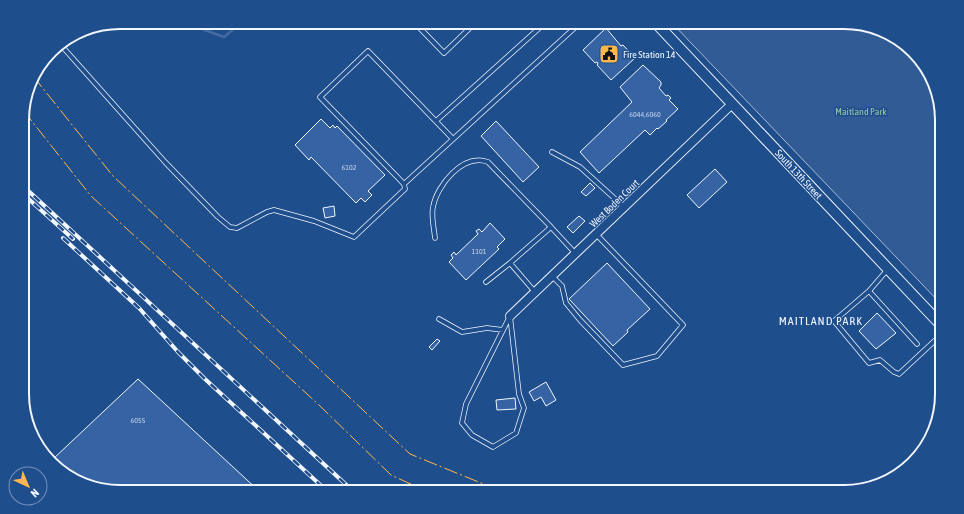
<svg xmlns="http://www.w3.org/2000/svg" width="964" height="514" viewBox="0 0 964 514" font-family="'Asap Condensed',sans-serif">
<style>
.built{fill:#305b95;stroke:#a8bbd7}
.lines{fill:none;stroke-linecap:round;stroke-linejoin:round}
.stream{stroke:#446ba0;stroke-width:2.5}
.building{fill:#3563a3;stroke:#f2f6ff}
.service-casing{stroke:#f2f6ff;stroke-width:5.5}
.minor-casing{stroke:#f2f6ff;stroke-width:10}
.tertiary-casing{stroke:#f2f6ff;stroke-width:12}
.service{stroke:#1f4e8c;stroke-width:4}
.minor{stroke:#1f4e8c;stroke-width:8}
.tertiary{stroke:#1f4e8c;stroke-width:10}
.rail-casing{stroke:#f2f6ff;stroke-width:4}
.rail{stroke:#1f4e8c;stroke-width:2.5;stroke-dasharray:8;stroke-linecap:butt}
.power{stroke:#ffb74d;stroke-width:1;stroke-dasharray:14 3 2 3;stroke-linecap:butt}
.labels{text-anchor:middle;stroke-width:3;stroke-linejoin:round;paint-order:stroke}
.number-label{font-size:8px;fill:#c3d1e8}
.poi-label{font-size:10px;fill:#f2f6ff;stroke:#1f4e8c;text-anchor:start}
.park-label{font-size:10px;fill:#97c8a6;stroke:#1f4e8c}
.street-label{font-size:10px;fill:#f2f6ff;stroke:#1f4e8c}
.quarter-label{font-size:12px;letter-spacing:1px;fill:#f2f6ff;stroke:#1f4e8c}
.rim{fill:none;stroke:#f2f6ff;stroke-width:2}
</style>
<rect width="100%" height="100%" fill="#1f4e8c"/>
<!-- built -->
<path class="built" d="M 671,22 L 844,22 L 887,32 L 925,65 L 941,108 L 942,305 Z"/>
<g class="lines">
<!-- stream -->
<path class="stream" d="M 186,22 L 191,25 L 224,37 L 242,22"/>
</g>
<!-- building -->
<path class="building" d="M 606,28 L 621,46 L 623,45 L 635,58 L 611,80 L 597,65 L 598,64 L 597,62 L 595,63 L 583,50 Z
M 643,65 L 661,82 L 661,85 L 659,88 L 666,96 L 668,95 L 671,98 L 669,100 L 678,109 L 666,120 L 667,121 L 658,129 L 657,128 L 650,135 L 645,130 L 599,173 L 580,152 L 632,102 L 620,87 Z
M 321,119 L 330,128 L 333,125 L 335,128 L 337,126 L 385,175 L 368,191 L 372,195 L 365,202 L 361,198 L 356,203 L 311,157 L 309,160 L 295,145 Z
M 496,121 L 539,167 L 523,182 L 481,136 Z
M 715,169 L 727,182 L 699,208 L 687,195 Z
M 590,183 L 595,188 L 586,196 L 581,192 Z
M 334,206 L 335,216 L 325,218 L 323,208 Z
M 579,216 L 585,221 L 573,233 L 567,227 Z
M 490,223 L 505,239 L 497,247 L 499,249 L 466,280 L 449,262 L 453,258 L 451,255 L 454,252 L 456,255 L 478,234 L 476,231 L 479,229 L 482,232 Z
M 607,263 L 650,309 L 627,330 L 628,332 L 613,346 L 569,299 Z
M 877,313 L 896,333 L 876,349 L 859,331 Z
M 437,339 L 440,341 L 432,350 L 429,347 Z
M 138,379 L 260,492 L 120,492 L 77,482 L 52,460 Z
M 546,382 L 556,400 L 546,406 L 541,397 L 534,401 L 529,392 Z
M 515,398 L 516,409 L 497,410 L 496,400 Z"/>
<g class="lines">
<defs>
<path id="service" d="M 414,22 L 444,53 L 476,22
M 60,44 L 165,162 L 218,217 L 230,227 L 237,228 L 267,212 L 274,210 L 314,221 L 354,237 L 405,189 L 404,184
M 436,121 L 546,22
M 453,139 L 368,51 L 320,97 L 404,184 L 581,22
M 552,152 L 580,167 L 624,207
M 435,238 C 434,228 431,216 433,207 C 437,185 463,153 488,162 L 551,227
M 888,269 L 869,291 L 834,321 L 869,363 L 880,360 L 894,372 L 899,374 L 942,334
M 552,276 L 562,286 L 566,303 L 580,320 L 623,365 L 657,356 L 683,325 L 596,234
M 486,282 L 510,263
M 869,291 L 917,344
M 535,292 L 510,263 L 551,227 L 575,253
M 510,316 L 519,394 L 524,408 L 516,433 L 493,447 L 472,435 L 462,423 L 466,404 Z
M 439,319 L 462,332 L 487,328 L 503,330"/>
<path id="minor" d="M 510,316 L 732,104"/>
<path id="tertiary" d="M 655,22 L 942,326"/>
</defs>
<!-- service casing -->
<use href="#service" class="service-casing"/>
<!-- minor casing -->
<use href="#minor" class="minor-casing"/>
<!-- tertiary casing -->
<use href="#tertiary" class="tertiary-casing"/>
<!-- service -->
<use href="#service" class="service"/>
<!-- minor -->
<use href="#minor" class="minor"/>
<!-- tertiary -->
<use href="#tertiary" class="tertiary"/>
<defs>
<path id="rail" d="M 22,185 L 354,492
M 22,193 L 73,239
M 63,238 L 139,308 L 178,352 L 205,379 L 328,492"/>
</defs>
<!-- rail casing -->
<use href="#rail" class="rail-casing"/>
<!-- rail -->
<use href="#rail" class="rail"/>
<!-- power -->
<path class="power" d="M 33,76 L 113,176 L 410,454 L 503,492
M 23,110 L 91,196 L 319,405 L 391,475 L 428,492"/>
</g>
<!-- icons -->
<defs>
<symbol id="civic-square" viewBox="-11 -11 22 22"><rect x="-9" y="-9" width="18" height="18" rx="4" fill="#ffb74d" stroke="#1f4e8c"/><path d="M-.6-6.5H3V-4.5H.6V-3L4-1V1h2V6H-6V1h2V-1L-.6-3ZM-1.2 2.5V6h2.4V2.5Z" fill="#111"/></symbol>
</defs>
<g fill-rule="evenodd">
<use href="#civic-square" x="598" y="43" width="22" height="22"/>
</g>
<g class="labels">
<!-- number labels -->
<g class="number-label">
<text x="645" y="117">6044,6060</text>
<text x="349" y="170">6102</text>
<text x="479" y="254">1101</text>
<text x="138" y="423">6055</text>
</g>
<!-- poi labels -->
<g class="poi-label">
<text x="623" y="58">Fire Station 14</text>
</g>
<!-- park labels -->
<g class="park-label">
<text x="861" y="115">Maitland Park</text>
</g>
<!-- street labels -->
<g class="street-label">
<text transform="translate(799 174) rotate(47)" y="4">South 13th Street</text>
<text transform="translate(614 203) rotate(-44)" y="4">West Boden Court</text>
</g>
<!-- quarter labels -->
<g class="quarter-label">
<text x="821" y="325">MAITLAND PARK</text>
</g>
</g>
<!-- crop -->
<path d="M0 0H964V514H0ZM120 29H844A91 91 0 0 1 935 120V394A91 91 0 0 1 844 485H120A91 91 0 0 1 29 394V120A91 91 0 0 1 120 29Z" fill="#1f4e8c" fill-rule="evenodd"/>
<path class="rim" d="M120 29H844A91 91 0 0 1 935 120V394A91 91 0 0 1 844 485H120A91 91 0 0 1 29 394V120A91 91 0 0 1 120 29Z"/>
<!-- north arrow -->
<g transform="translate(28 486) rotate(136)"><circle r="19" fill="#1f4e8c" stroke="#7391ba"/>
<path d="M0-3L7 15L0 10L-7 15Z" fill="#ffb74d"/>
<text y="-6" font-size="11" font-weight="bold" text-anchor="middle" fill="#f2f6ff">N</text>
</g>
</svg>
